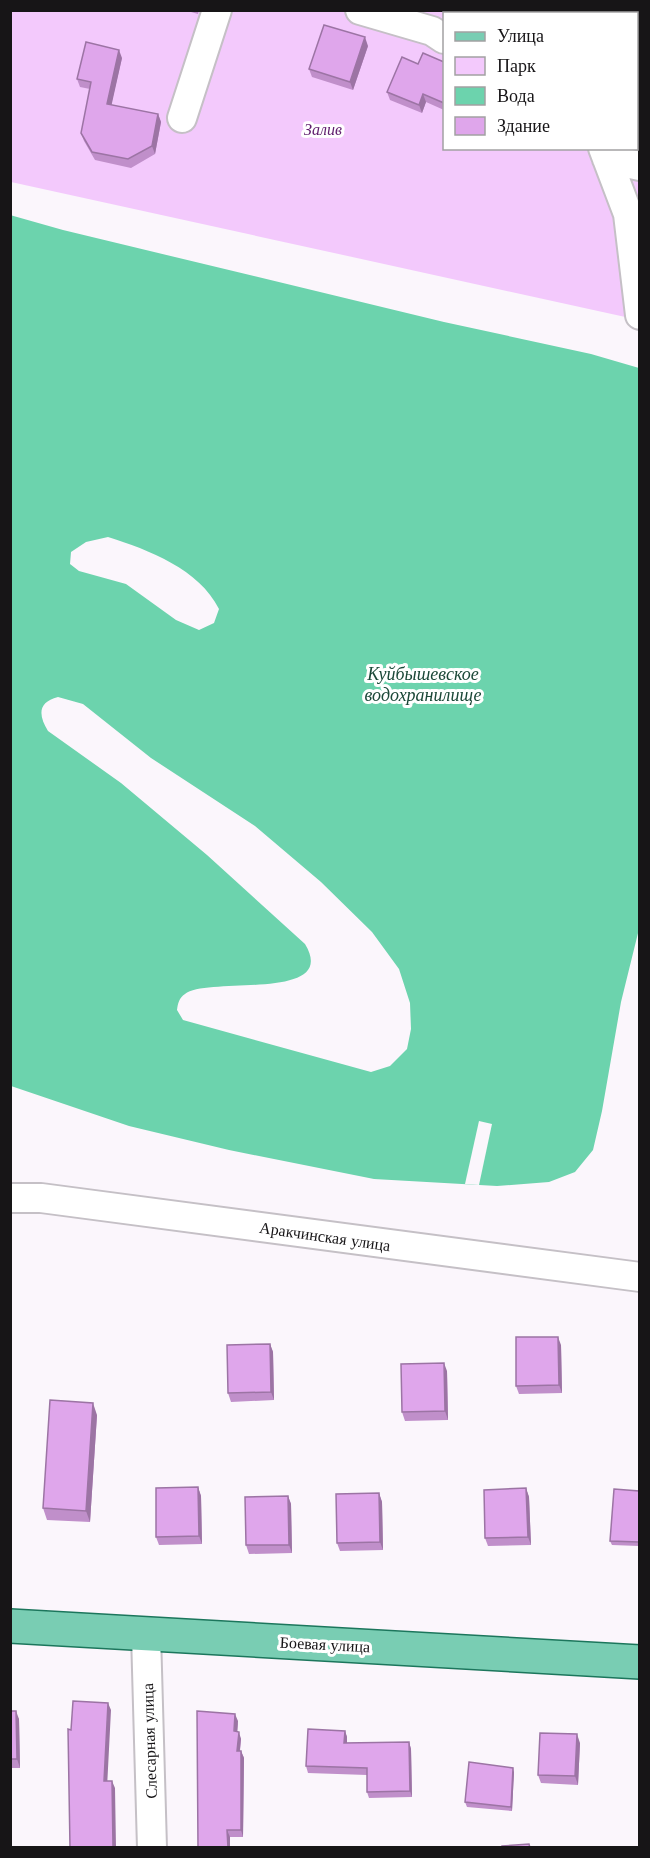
<svg xmlns="http://www.w3.org/2000/svg" width="650" height="1858" viewBox="0 0 650 1858" font-family="'Libre Baskerville',serif">
<style>
.green{fill:#f3c9fc;fill-rule:evenodd}
.water{fill:#6cd3ad;fill-rule:evenodd}
.pier{fill:#fbf6fc}
.lines{fill:none;stroke-linecap:round;stroke-linejoin:round}
.minor-casing{stroke:#c5c0c6;stroke-width:32}
.major-casing{stroke:#1c765c;stroke-width:36}
.minor{stroke:#fff;stroke-width:28}
.major{stroke:#79cdb3;stroke-width:33}
.wall{fill:#c08fca}
.shaded-wall{fill:#9c74a4}
.building{fill:#dfa6eb;stroke:#9c74a4;stroke-width:1.5}
.labels{text-anchor:middle;stroke-width:6;stroke-linejoin:round;paint-order:stroke}
.park-label{font-size:16px;font-style:italic;fill:#5f1c6d;stroke:#fff}
.street-label{font-size:16px;fill:#171517;stroke:#fff}
.water-label{font-size:18px;font-style:italic;fill:#1b4838;stroke:#fff}
</style>
<rect width="100%" height="100%" fill="#fbf6fc"/>
<!-- green -->
<path class="green" d="M 11,11 L 639,11 L 639,320 L 11,182 ZM 444,14 L 636,14 L 636,148 L 444,148 Z"/>
<!-- water -->
<path class="water" d="M 10,215 L 63,230 L 444,322 L 591,354 L 639,368 L 639,929 L 621,1002 L 602,1111 L 593,1150 L 575,1172 L 549,1182 L 497,1186 L 374,1179 L 229,1150 L 129,1126 L 11,1086 ZM 108,537 C 149,550 199,569 219,609 L 214,623 L 199,630 L 176,620 L 126,584 L 79,571 L 70,564 L 71,552 L 86,542 ZM 58,697 L 83,704 L 151,758 L 255,826 L 321,882 L 372,932 L 399,969 L 410,1003 L 411,1029 L 407,1049 L 390,1066 L 371,1072 L 183,1020 L 177,1010 C 178,1003 179,998 185,994 C 208,976 340,1002 305,944 L 207,855 L 121,783 L 48,731 C 38,715 38,702 58,697 Z"/>
<!-- pier -->
<path class="pier" d="M 479,1121 L 492,1124 L 479,1185 L 465,1184 Z"/>
<g class="lines">
<defs>
<path id="minor" d="M 360,10 L 432,31 L 444,39
M 182,118 L 217,10
M 603,148 L 628,214 L 640,315
M 607,159 L 640,166
M 10,1198 L 41,1198 L 640,1277
M 146,1634 L 152,1848"/>
<path id="major" d="M 10,1626 L 640,1662"/>
</defs>
<!-- minor casing -->
<use href="#minor" class="minor-casing"/>
<!-- major casing -->
<use href="#major" class="major-casing"/>
<!-- minor -->
<use href="#minor" class="minor"/>
<!-- major -->
<use href="#major" class="major"/>
</g>
<!-- wall -->
<path class="wall" d="M 184,10 L 199,10 L 198,14 Z
M 444,10 L 512,10 L 510,14 L 446,14 Z
M 368,46 L 353,90 L 312,77 L 309,69 Z
M 122,58 L 111,105 L 158,114 L 161,122 L 155,154 L 131,168 L 95,160 L 84,141 L 81,133 L 90,89 L 80,87 L 77,79 Z
M 444,62 L 444,110 L 426,102 L 422,113 L 390,100 L 387,92 L 418,64 Z
M 270,1344 L 273,1352 L 274,1400 L 231,1402 L 228,1393 Z
M 561,1345 L 562,1393 L 519,1394 L 516,1386 Z
M 447,1371 L 448,1420 L 405,1421 L 402,1412 Z
M 97,1415 L 90,1522 L 47,1520 L 43,1508 Z
M 198,1487 L 201,1496 L 202,1544 L 159,1545 L 156,1537 Z
M 526,1488 L 529,1497 L 531,1545 L 488,1546 L 485,1538 Z
M 639,1491 L 639,1546 L 612,1545 L 610,1541 Z
M 379,1493 L 382,1502 L 383,1550 L 340,1551 L 337,1543 Z
M 288,1496 L 291,1504 L 292,1553 L 249,1554 L 246,1545 Z
M 10,1711 L 19,1719 L 20,1768 L 10,1768 Z
M 238,1721 L 237,1731 L 241,1739 L 240,1751 L 241,1751 L 244,1758 L 243,1837 L 230,1837 L 198,1848 Z
M 345,1731 L 347,1737 L 347,1743 L 409,1742 L 411,1749 L 412,1797 L 369,1798 L 367,1792 L 367,1775 L 308,1773 L 306,1766 Z
M 580,1743 L 578,1785 L 541,1783 L 538,1775 Z
M 514,1772 L 512,1811 L 467,1807 L 465,1802 Z"/>
<!-- shaded-wall -->
<path class="shaded-wall" d="M 505,10 L 512,10 L 510,14 L 504,14 Z
M 365,37 L 368,46 L 353,90 L 350,82 Z
M 119,50 L 122,58 L 110,112 L 107,104 Z
M 639,64 L 639,82 L 637,89 L 636,74 Z
M 423,94 L 426,102 L 422,113 L 419,105 Z
M 158,114 L 161,122 L 155,154 L 152,146 Z
M 558,1337 L 561,1345 L 562,1393 L 559,1385 Z
M 270,1344 L 273,1352 L 274,1400 L 271,1392 Z
M 444,1363 L 447,1371 L 448,1420 L 445,1411 Z
M 93,1403 L 97,1415 L 90,1522 L 86,1511 Z
M 198,1487 L 201,1496 L 202,1544 L 199,1536 Z
M 526,1488 L 529,1497 L 531,1545 L 528,1537 Z
M 379,1493 L 382,1502 L 383,1550 L 380,1542 Z
M 288,1496 L 291,1504 L 292,1553 L 289,1545 Z
M 108,1703 L 111,1710 L 107,1788 L 104,1781 Z
M 16,1711 L 19,1719 L 20,1768 L 17,1759 Z
M 235,1714 L 238,1721 L 237,1738 L 234,1731 Z
M 345,1731 L 347,1737 L 347,1750 L 344,1743 Z
M 239,1732 L 241,1739 L 239,1758 L 237,1751 Z
M 577,1734 L 580,1743 L 578,1785 L 575,1776 Z
M 409,1742 L 411,1749 L 412,1797 L 410,1791 Z
M 241,1751 L 244,1758 L 243,1837 L 241,1830 Z
M 513,1768 L 514,1772 L 512,1811 L 511,1807 Z
M 112,1781 L 115,1788 L 116,1848 L 113,1848 Z
M 227,1830 L 230,1837 L 230,1848 L 228,1848 Z"/>
<!-- building -->
<path class="building" d="M 455,10 L 505,10 L 504,14 L 462,14 Z
M 324,25 L 365,37 L 350,82 L 309,69 Z
M 636,40 L 639,41 L 639,64 L 636,74 Z
M 86,42 L 119,50 L 107,104 L 158,114 L 152,146 L 128,159 L 92,152 L 81,133 L 91,82 L 77,79 Z
M 423,53 L 444,62 L 444,103 L 423,94 L 419,105 L 387,92 L 402,57 L 418,64 Z
M 516,1337 L 558,1337 L 559,1385 L 516,1386 Z
M 270,1344 L 271,1392 L 228,1393 L 227,1345 Z
M 444,1363 L 445,1411 L 402,1412 L 401,1364 Z
M 50,1400 L 93,1403 L 86,1511 L 43,1508 Z
M 198,1487 L 199,1536 L 156,1537 L 156,1488 Z
M 526,1488 L 528,1537 L 485,1538 L 484,1490 Z
M 614,1489 L 639,1491 L 639,1542 L 610,1541 Z
M 379,1493 L 380,1542 L 337,1543 L 336,1494 Z
M 288,1496 L 289,1545 L 246,1545 L 245,1497 Z
M 73,1701 L 108,1703 L 104,1781 L 112,1781 L 113,1848 L 70,1848 L 68,1729 L 71,1730 Z
M 10,1711 L 16,1711 L 17,1759 L 10,1759 Z
M 197,1711 L 235,1714 L 234,1731 L 239,1732 L 237,1751 L 241,1751 L 241,1830 L 227,1830 L 228,1848 L 198,1848 Z
M 308,1729 L 345,1731 L 344,1743 L 409,1742 L 410,1791 L 367,1792 L 367,1768 L 306,1766 Z
M 540,1733 L 577,1734 L 575,1776 L 538,1775 Z
M 469,1762 L 513,1768 L 511,1807 L 465,1802 Z
M 529,1844 L 530,1848 L 502,1848 L 502,1846 Z"/>
<g class="labels">
<!-- park labels -->
<g class="park-label">
<text x="323" y="135">Залив</text>
</g>
<!-- street labels -->
<g class="street-label">
<text transform="translate(325 1236) rotate(8)" y="6">Аракчинская улица</text>
<text transform="translate(325 1644) rotate(3)" y="6">Боевая улица</text>
<text transform="translate(149 1741) rotate(-92)" y="6">Слесарная улица</text>
</g>
<!-- water labels -->
<g class="water-label">
<text x="423" y="680">Куйбышевское<tspan x="423" dy="21">водохранилище</tspan></text>
</g>
</g>
<!-- border -->
<rect width="650" height="1858" fill="none" stroke="#171517" stroke-width="24"/>
<!-- legend -->
<rect x="443" y="12" width="195" height="138" fill="#ffffff" stroke="#a2a1a2" stroke-width="1.5"/>
<rect x="455" y="32" width="30" height="9" fill="#79cdb3" stroke="#a2a1a2" stroke-width="1.5"/>
<text x="497" y="42" font-size="18" fill="#171517">Улица</text>
<rect x="455" y="57" width="30" height="18" fill="#f3c9fc" stroke="#a2a1a2" stroke-width="1.5"/>
<text x="497" y="72" font-size="18" fill="#171517">Парк</text>
<rect x="455" y="87" width="30" height="18" fill="#6cd3ad" stroke="#a2a1a2" stroke-width="1.5"/>
<text x="497" y="102" font-size="18" fill="#171517">Вода</text>
<rect x="455" y="117" width="30" height="18" fill="#dfa6eb" stroke="#a2a1a2" stroke-width="1.5"/>
<text x="497" y="132" font-size="18" fill="#171517">Здание</text>
</svg>
